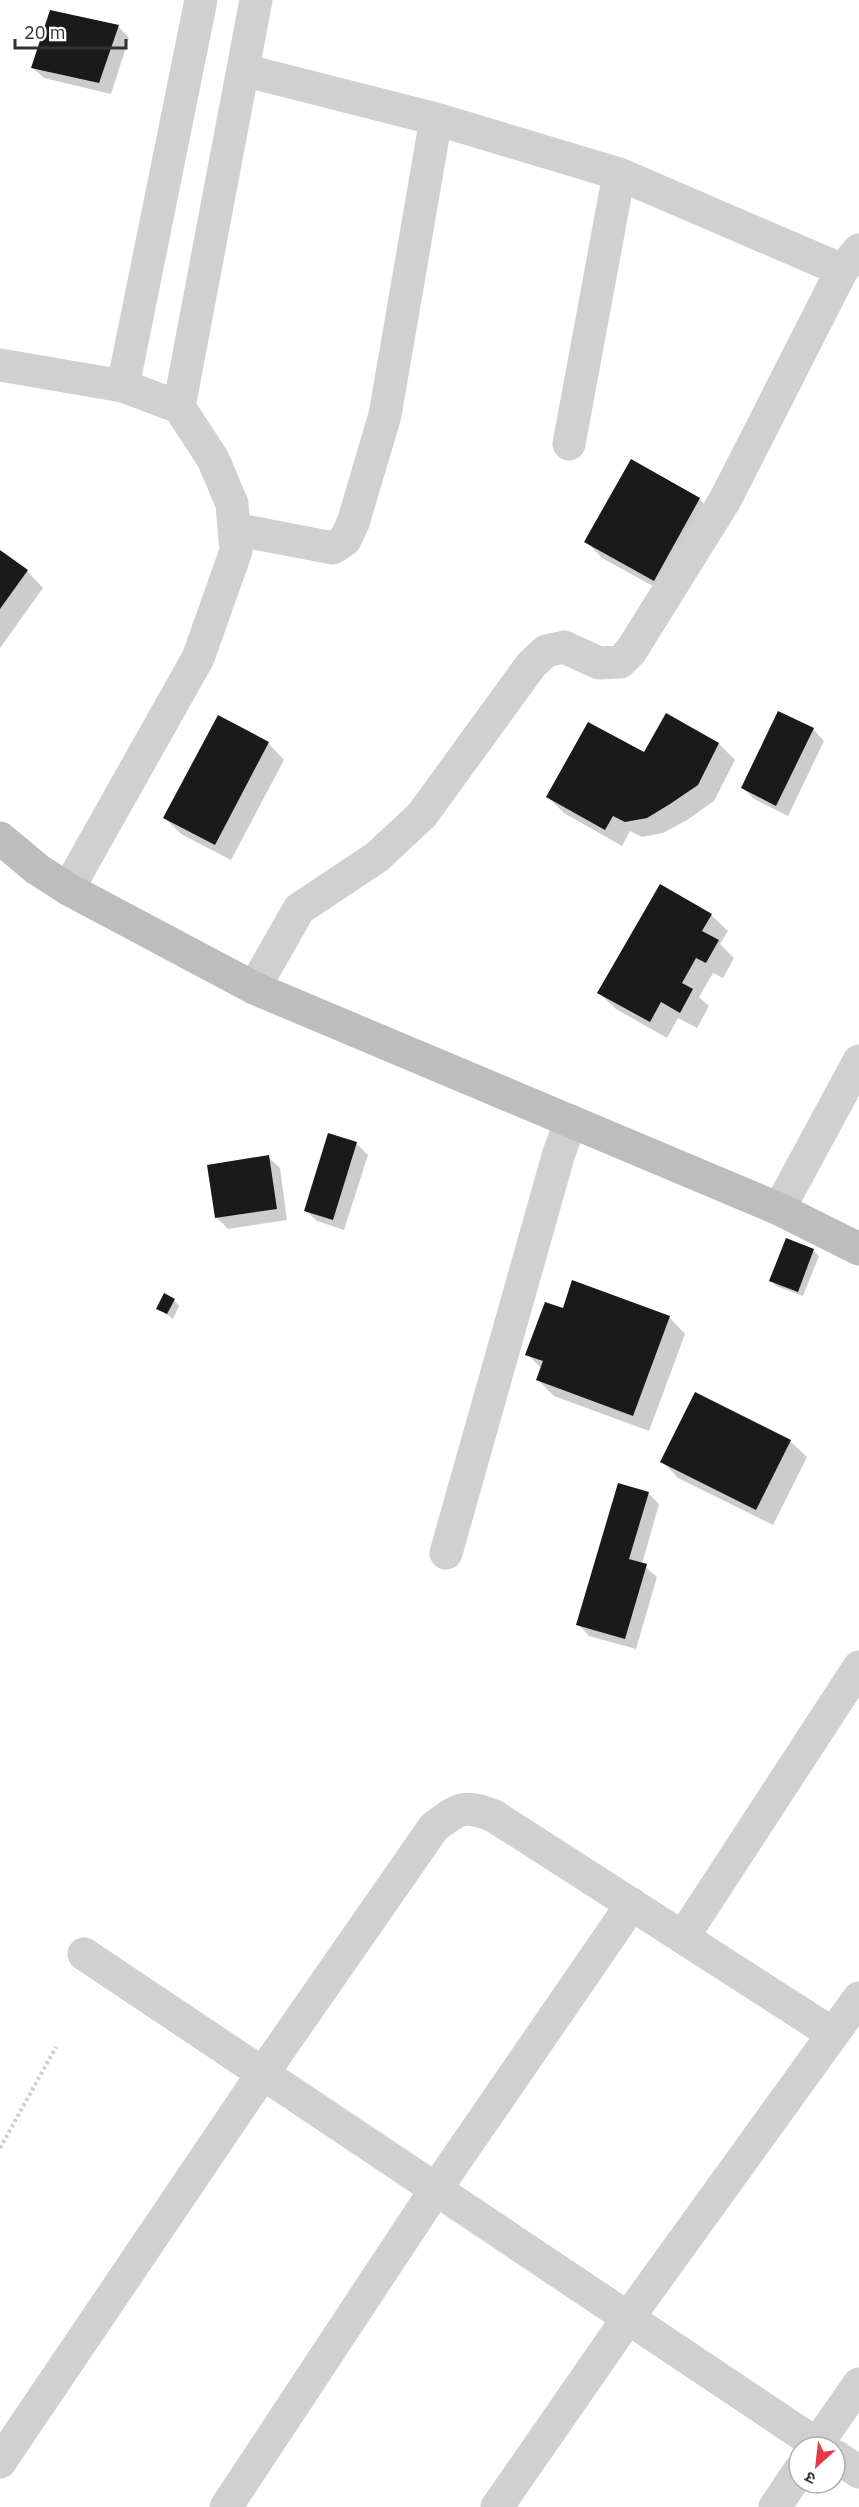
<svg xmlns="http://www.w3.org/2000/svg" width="859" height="2507" viewBox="0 0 859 2507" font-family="'IBM Plex Sans','Noto Sans Devanagari',sans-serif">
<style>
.shadow{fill:#0003}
.building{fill:#1a1a1a}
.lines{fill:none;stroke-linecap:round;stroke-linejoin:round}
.path{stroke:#cdcdcd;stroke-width:4;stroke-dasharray:3 3;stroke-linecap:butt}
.minor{stroke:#d0d0d0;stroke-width:33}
.secondary{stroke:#bdbdbd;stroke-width:33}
</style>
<rect width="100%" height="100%" fill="#fff"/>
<!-- shadow -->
<path class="shadow" d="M 118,26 L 129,38 L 111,94 L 44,78 L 32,67 Z
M 699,499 L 716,516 L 671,596 L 602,558 L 586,541 Z
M 0,552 L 27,571 L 43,588 L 0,648 Z
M 667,715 L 719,744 L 735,760 L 714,801 L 687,820 L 663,833 L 642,837 L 630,831 L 622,846 L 564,813 L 548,797 L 644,754 Z
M 813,729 L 824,741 L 788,816 L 754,799 L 743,788 Z
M 268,743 L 284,760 L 231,860 L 181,834 L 165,818 Z
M 711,915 L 728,931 L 720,944 L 734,958 L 723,978 L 713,973 L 699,997 L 709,1006 L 697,1028 L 678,1018 L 667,1038 L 616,1009 L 599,993 Z
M 356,1143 L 368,1155 L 344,1230 L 317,1221 L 305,1210 Z
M 268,1157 L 280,1168 L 287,1220 L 228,1229 L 216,1217 Z
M 813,1250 L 819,1256 L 803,1296 L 776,1286 L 771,1280 Z
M 174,1300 L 179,1306 L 173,1319 L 158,1308 Z
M 564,1310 L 669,1317 L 685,1334 L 649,1431 L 554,1396 L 538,1380 L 542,1369 L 527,1354 Z
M 790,1441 L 807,1457 L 773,1525 L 678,1478 L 662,1461 Z
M 648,1493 L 659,1504 L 642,1564 L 657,1577 L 636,1649 L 589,1636 L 578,1624 Z"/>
<!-- building -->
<path class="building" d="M 50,10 L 119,25 L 99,83 L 31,68 Z
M 631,459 L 700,498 L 654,581 L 584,542 Z
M 0,550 L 28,570 L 0,609 Z
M 778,711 L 814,728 L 776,806 L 741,788 Z
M 666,713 L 719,743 L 698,785 L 670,804 L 647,818 L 625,822 L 613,816 L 605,830 L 546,797 L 588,722 L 644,752 Z
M 218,715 L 269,742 L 215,845 L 163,818 Z
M 660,884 L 712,914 L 702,931 L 719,940 L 706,963 L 696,958 L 682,983 L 693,989 L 680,1013 L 661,1002 L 650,1022 L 597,993 Z
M 328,1133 L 357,1142 L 333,1220 L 304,1211 Z
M 269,1155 L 277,1209 L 215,1218 L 207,1165 Z
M 786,1238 L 814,1249 L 798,1292 L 769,1281 Z
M 572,1280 L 670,1316 L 633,1416 L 536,1380 L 543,1361 L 525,1355 L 545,1302 L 563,1308 Z
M 164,1293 L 175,1299 L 167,1314 L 156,1309 Z
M 695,1392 L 791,1440 L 756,1510 L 660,1462 Z
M 618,1483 L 649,1492 L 629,1559 L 647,1564 L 625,1639 L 576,1625 Z"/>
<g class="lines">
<!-- path -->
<path class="path" d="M 0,2148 L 56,2047"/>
<!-- minor -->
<path class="minor" d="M 243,70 L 436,119
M 0,365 L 123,386 L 179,407 L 213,459 L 232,504 L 236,551 L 198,658 L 68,889
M 123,386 L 201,0
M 179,407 L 256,0
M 569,444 L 619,174
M 234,529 L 333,548 L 345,540 L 353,523 L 385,415 L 436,119 L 619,174 L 842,270 L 859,250
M 254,988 L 299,909 L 377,857 L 422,815 L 531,665 L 546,651 L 564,647 L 599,663 L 620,662 L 631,651 L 725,500 L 842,270
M 779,1209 L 859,1061
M 446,1553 L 559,1153 L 571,1121
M 683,1937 L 859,1667
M 84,1954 L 821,2447
M 815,2447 L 859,2384
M 835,2456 L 859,2472
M 0,2462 L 263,2073 L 434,1827 C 460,1808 463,1804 494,1816 L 833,2034
M 226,2507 L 436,2189 L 632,1904
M 497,2507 L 628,2318 L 859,1998
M 775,2507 L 799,2471"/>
<!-- secondary -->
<path class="secondary" d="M 0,838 L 37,869 L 68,889 L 254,988 L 779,1209 L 859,1249"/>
</g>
<!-- north arrow -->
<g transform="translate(817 2465) rotate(207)"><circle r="28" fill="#ffffff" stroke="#adadad" stroke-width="1.5"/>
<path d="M0-4.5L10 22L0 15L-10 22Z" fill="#e63946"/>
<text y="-9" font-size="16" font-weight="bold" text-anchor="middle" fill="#333333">उ</text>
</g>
<!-- scale -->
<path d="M15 39v9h111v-9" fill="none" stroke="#333333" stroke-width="3"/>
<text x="24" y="39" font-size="18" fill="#333333" stroke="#ffffff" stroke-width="4.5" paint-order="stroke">20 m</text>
</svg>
